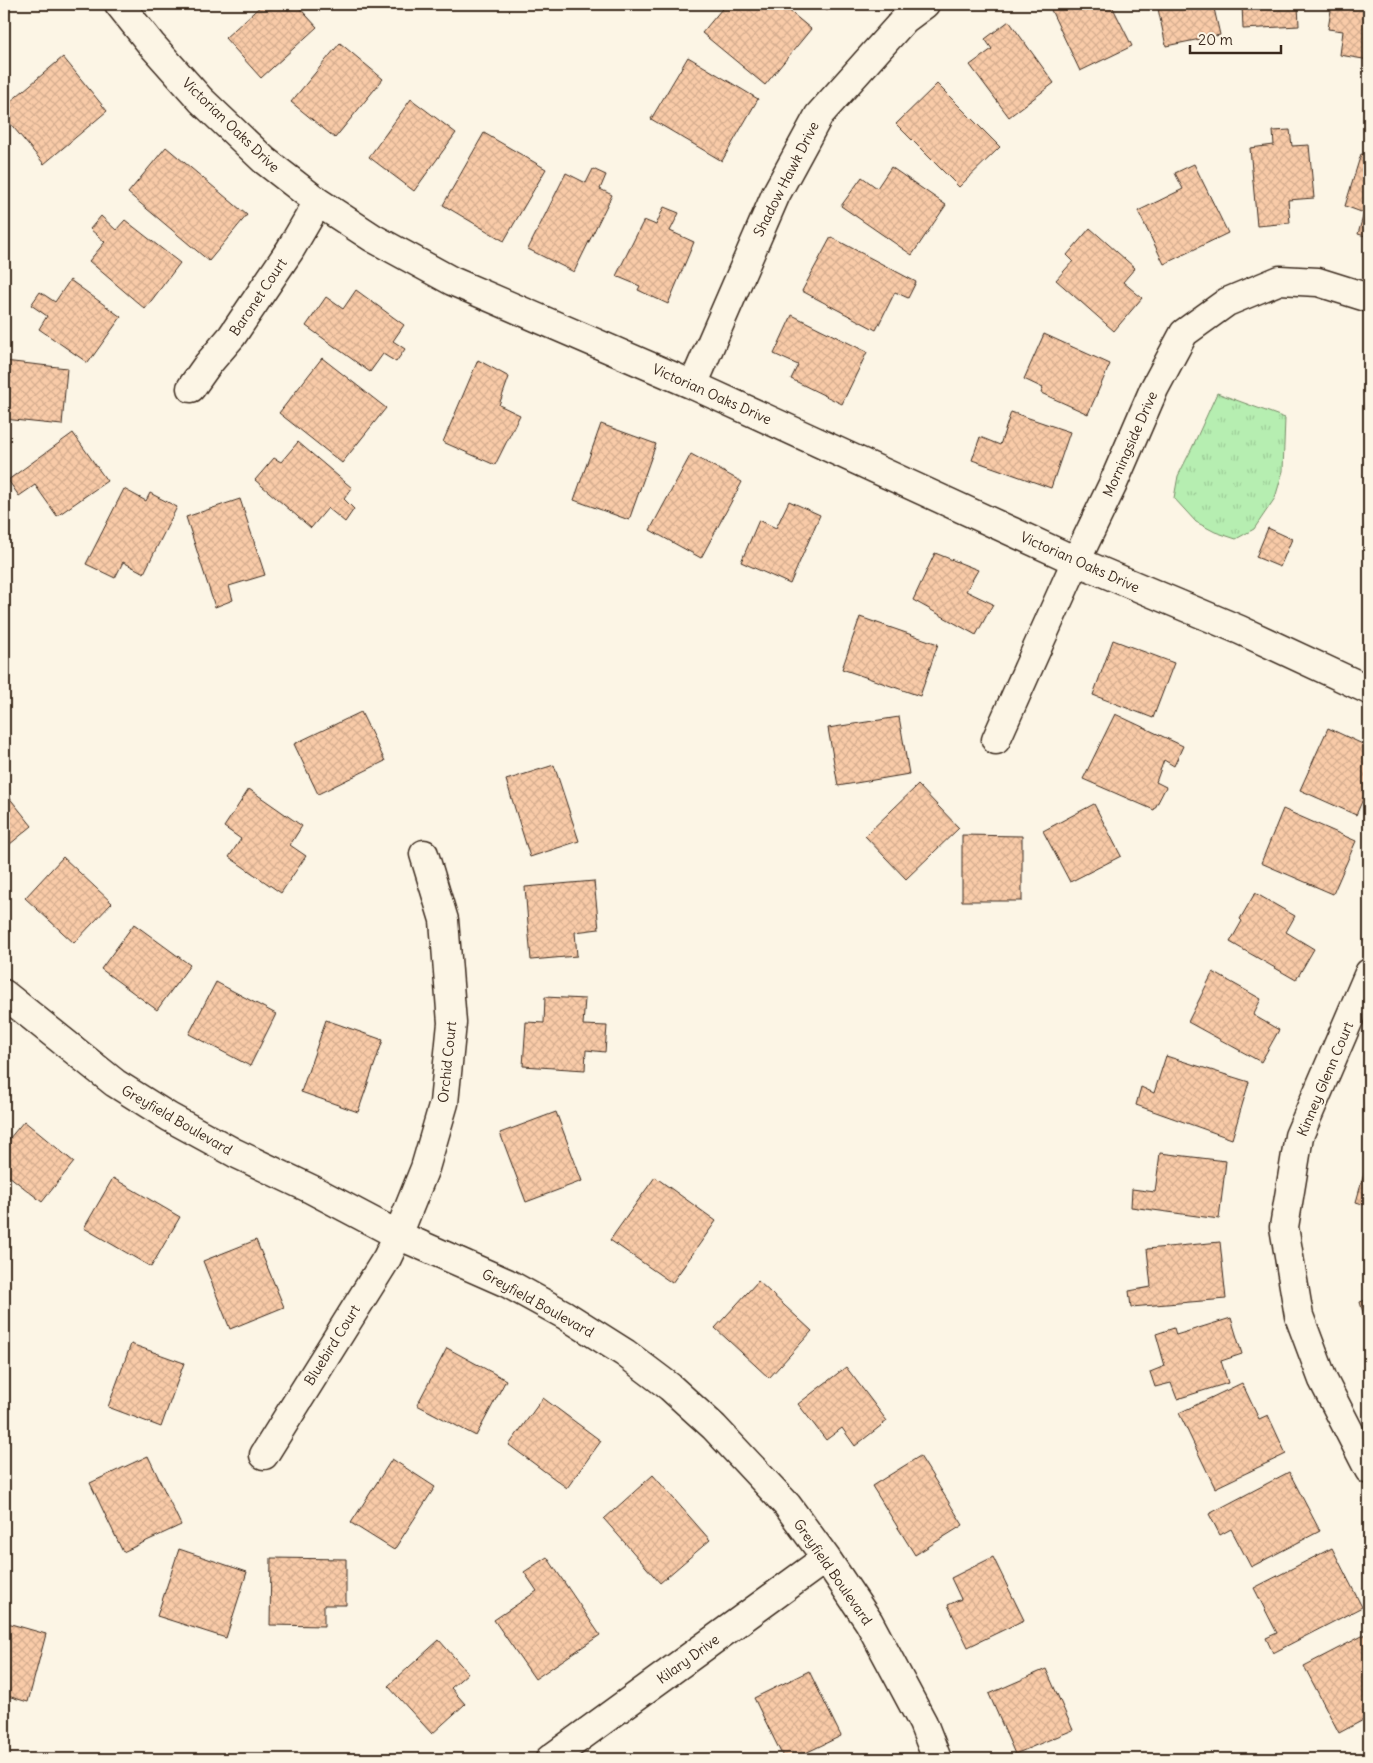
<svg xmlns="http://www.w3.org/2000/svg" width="1373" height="1763" viewBox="0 0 1373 1763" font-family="Delius,sans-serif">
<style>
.park{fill:url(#park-tufts);stroke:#788c68}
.building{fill:url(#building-cross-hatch);stroke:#3b2a1e}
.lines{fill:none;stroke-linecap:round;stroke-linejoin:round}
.street-casing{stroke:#3b2a1e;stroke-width:31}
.street{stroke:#fcf5e5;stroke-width:28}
.labels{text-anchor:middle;stroke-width:4;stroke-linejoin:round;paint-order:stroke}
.street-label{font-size:14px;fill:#3b2a1e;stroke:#fcf5e5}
</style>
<defs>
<pattern id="park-tufts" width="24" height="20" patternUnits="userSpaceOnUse" patternTransform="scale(1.25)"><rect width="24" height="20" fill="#b6eeb1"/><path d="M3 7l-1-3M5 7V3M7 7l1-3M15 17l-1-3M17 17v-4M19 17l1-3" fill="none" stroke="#9dcc98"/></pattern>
<pattern id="building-cross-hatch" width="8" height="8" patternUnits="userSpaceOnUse" patternTransform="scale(1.25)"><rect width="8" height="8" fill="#f9cba8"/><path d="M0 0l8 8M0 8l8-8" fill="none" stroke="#d6ae90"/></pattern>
</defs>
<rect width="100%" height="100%" fill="#fcf5e5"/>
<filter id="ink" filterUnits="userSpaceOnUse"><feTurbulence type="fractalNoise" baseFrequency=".02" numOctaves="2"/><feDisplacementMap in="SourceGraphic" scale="10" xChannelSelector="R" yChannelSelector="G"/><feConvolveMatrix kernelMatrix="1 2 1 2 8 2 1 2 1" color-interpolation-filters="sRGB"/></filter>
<g filter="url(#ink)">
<!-- park -->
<path class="park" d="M 1217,393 L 1285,418 L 1283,471 L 1275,498 L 1254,529 L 1236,539 L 1215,532 L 1196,522 L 1174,498 L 1178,476 L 1192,448 Z"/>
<!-- building -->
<path class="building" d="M 263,4 L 282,4 L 288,10 L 296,4 L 317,27 L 261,78 L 225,38 Z
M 726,4 L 781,4 L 811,29 L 765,85 L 702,33 Z
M 821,4 L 835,4 L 827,11 Z
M 1064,4 L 1111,4 L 1132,46 L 1080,71 L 1051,10 Z
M 1157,4 L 1213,4 L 1220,35 L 1166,46 Z
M 1242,4 L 1298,4 L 1299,26 L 1243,29 Z
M 1332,4 L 1369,4 L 1369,60 L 1340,55 L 1343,31 L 1328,29 Z
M 1009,21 L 1054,83 L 1009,117 L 970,65 L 992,49 L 985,39 Z
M 340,43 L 383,79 L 335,138 L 291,102 Z
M 63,57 L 107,111 L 44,164 L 4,116 L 4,107 Z
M 688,57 L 758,99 L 722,161 L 651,119 Z
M 937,84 L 1000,147 L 959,187 L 896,124 Z
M 411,99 L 456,133 L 414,191 L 369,157 Z
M 1290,130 L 1292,146 L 1309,145 L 1314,198 L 1288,200 L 1290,223 L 1257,226 L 1250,148 L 1274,145 L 1273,131 Z
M 484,133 L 546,169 L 504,241 L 443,205 Z
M 166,147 L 247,215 L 209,261 L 128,193 Z
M 1361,154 L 1369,156 L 1369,237 L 1358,234 L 1364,213 L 1345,206 Z
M 1194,164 L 1228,233 L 1164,264 L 1138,211 L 1183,189 L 1175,173 Z
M 891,167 L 946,205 L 912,255 L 841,206 L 862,177 L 877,188 Z
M 593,169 L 606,175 L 600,189 L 612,195 L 574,272 L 528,249 L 566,173 L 586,183 Z
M 664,207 L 679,213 L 670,231 L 694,242 L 668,304 L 638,290 L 640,286 L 616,276 L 644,220 L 656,225 Z
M 101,216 L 116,230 L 125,220 L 180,263 L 145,309 L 89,261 L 105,242 L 90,229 Z
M 1090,228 L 1135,268 L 1123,282 L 1142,298 L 1114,331 L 1056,280 L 1073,261 L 1067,255 Z
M 831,237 L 916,282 L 908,298 L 895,292 L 876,330 L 802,291 Z
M 70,280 L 121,317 L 88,363 L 39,329 L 47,316 L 31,305 L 40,292 L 55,302 Z
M 356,290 L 404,325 L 393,341 L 405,349 L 396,362 L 383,354 L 370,372 L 306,326 L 326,297 L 343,309 Z
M 792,315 L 867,352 L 842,404 L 791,379 L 798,365 L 774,354 Z
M 1044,334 L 1110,364 L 1088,414 L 1041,393 L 1043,388 L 1024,379 Z
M 322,358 L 386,408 L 342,463 L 279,413 Z
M 478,360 L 509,377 L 499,405 L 520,415 L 495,465 L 443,442 Z
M 4,361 L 67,368 L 62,425 L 4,419 Z
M 1011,412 L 1070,432 L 1051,488 L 972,460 L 980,437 L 1000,445 Z
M 601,424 L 656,444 L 629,520 L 574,500 Z
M 73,433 L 107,481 L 57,516 L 35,485 L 19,496 L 8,480 Z
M 298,442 L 352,488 L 344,499 L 354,509 L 345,522 L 328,508 L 311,528 L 255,480 L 274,458 L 281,462 Z
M 691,454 L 742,482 L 701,558 L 650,530 Z
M 124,489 L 146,501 L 150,493 L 177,507 L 144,573 L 123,562 L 115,578 L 86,564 Z
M 240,499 L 265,575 L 229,586 L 233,600 L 215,607 L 186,517 Z
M 789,501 L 820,515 L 790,584 L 741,562 L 759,520 L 776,528 Z
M 1268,528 L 1292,539 L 1280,567 L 1256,557 Z
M 935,553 L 978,570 L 966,591 L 993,604 L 976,635 L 913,600 Z
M 860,617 L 938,644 L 920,696 L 842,669 Z
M 1113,640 L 1174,663 L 1153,718 L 1093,695 Z
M 361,712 L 385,761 L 318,794 L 294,744 Z
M 1115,714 L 1183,746 L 1174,766 L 1164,760 L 1156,782 L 1166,787 L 1154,810 L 1083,779 Z
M 899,717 L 909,774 L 838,786 L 828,728 Z
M 1328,728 L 1369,747 L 1369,788 L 1368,788 L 1356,815 L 1300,790 Z
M 554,765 L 579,841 L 530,857 L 506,780 Z
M 918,785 L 959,828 L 906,879 L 865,836 Z
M 249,789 L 302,826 L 290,845 L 306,856 L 281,893 L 229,857 L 241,839 L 224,827 Z
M 4,791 L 32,826 L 4,849 Z
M 1094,804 L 1121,856 L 1070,882 L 1043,831 Z
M 1283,809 L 1356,841 L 1333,894 L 1261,863 Z
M 962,835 L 1022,836 L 1022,901 L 962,901 Z
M 63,857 L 112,903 L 74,943 L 25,898 Z
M 594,881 L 599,929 L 575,932 L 577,956 L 531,960 L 525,887 Z
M 1255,893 L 1295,916 L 1286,932 L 1314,949 L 1296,980 L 1230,942 L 1242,921 L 1240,919 Z
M 134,924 L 190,965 L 157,1010 L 101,969 Z
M 1213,972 L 1261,999 L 1253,1015 L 1279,1030 L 1261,1062 L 1188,1022 Z
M 216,982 L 276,1014 L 250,1066 L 189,1034 Z
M 545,997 L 585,999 L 583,1025 L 607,1026 L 605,1052 L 586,1050 L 585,1070 L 523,1066 L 526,1022 L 544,1023 Z
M 326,1020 L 383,1040 L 358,1112 L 301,1092 Z
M 1166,1056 L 1249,1082 L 1232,1139 L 1136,1105 L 1141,1087 L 1154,1093 Z
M 556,1112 L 582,1181 L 526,1202 L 500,1133 Z
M 24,1121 L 74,1162 L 42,1202 L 4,1172 L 4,1145 Z
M 1160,1153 L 1226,1161 L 1219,1219 L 1131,1207 L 1132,1189 L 1155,1192 Z
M 1369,1156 L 1369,1206 L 1356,1202 Z
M 655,1177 L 716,1221 L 672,1283 L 610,1240 Z
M 113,1178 L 180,1217 L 151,1267 L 84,1228 Z
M 256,1240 L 284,1307 L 230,1329 L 203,1261 Z
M 1220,1242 L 1226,1299 L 1131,1307 L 1129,1291 L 1151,1287 L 1147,1249 Z
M 758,1281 L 812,1331 L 769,1378 L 715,1328 Z
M 1369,1299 L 1369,1333 L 1360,1302 Z
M 1231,1318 L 1242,1354 L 1221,1361 L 1228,1383 L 1177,1399 L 1171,1383 L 1155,1387 L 1150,1372 L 1165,1366 L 1156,1334 L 1174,1328 L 1176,1335 Z
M 131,1344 L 184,1363 L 161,1427 L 108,1407 Z
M 447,1348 L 506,1380 L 476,1436 L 417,1405 Z
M 846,1367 L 887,1421 L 855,1446 L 842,1428 L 826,1440 L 798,1404 Z
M 1242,1383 L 1259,1419 L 1268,1415 L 1286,1454 L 1215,1488 L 1179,1413 Z
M 543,1398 L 601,1441 L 567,1488 L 509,1445 Z
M 148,1456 L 181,1525 L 123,1552 L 90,1483 Z
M 920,1456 L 963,1525 L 915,1555 L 872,1486 Z
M 392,1459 L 435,1487 L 394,1550 L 351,1523 Z
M 1289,1472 L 1320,1531 L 1251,1567 L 1231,1529 L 1220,1535 L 1209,1514 Z
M 653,1475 L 710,1540 L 660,1583 L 604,1519 Z
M 1332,1548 L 1362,1607 L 1273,1653 L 1266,1638 L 1277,1633 L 1254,1588 Z
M 179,1549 L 247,1572 L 226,1638 L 157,1616 Z
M 547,1557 L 600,1635 L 535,1679 L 494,1620 L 537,1591 L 524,1572 Z
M 993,1557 L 1024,1620 L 968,1647 L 948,1605 L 961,1599 L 951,1578 Z
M 271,1558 L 346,1559 L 346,1605 L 324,1605 L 324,1626 L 270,1625 Z
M 4,1622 L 46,1634 L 28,1702 L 4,1695 Z
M 1368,1633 L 1369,1636 L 1369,1717 L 1339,1733 L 1304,1666 Z
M 439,1640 L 468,1673 L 451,1688 L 465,1704 L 432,1734 L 388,1686 Z
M 1046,1669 L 1073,1730 L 1015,1754 L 989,1694 Z
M 809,1671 L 841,1736 L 793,1759 L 784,1759 L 754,1698 Z"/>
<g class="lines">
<defs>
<path id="street" d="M 119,4 L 151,44 L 201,100 L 264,160 L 318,202 L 373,238 L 452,281 L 693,385 L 1076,561 L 1240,630 L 1369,690
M 693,385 L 776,194 L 819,115 L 905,19 L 925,4
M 191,388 L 208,364 L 232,336 L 290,250 L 318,202
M 996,740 L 1076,561 L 1112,486 L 1154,389 L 1184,333 L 1227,302 L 1280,280 L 1318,282 L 1369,298
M 1369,973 L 1299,1136 L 1284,1227 L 1299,1316 L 1323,1380 L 1369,1470
M 4,994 L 115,1083 L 169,1117 L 235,1153 L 311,1189 L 398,1235 L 507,1283 L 565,1315 L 625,1353 L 670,1387 L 714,1427 L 787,1505 L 826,1558 L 869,1622 L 923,1723 L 937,1759
M 264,1455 L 387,1258 L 398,1235 L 425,1168 L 444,1103 L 452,1023 L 444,920 L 424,854
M 550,1759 L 826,1558"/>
</defs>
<!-- street casing -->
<use href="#street" class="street-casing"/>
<!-- street -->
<use href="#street" class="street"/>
</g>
</g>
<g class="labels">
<!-- street labels -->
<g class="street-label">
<text transform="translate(231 125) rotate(44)" y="5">Victorian Oaks Drive</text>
<text transform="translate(786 179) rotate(-63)" y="5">Shadow Hawk Drive</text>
<text transform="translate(258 297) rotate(-56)" y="5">Baronet Court</text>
<text transform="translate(712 394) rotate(24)" y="5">Victorian Oaks Drive</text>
<text transform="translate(1130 444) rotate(-66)" y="5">Morningside Drive</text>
<text transform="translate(1080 562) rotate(24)" y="5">Victorian Oaks Drive</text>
<text transform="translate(447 1062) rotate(-84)" y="5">Orchid Court</text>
<text transform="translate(1325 1079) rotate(-67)" y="5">Kinney Glenn Court</text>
<text transform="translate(177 1120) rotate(30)" y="5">Greyfield Boulevard</text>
<text transform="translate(538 1303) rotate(29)" y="5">Greyfield Boulevard</text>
<text transform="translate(332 1345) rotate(-58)" y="5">Bluebird Court</text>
<text transform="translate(833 1572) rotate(55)" y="5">Greyfield Boulevard</text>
<text transform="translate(688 1659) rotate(-36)" y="5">Kilary Drive</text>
</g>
</g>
<!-- margin -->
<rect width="1373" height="1763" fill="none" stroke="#fcf5e5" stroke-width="20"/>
<rect x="10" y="10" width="1353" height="1743" fill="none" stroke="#3b2a1e" stroke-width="2" filter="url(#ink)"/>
<!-- scale -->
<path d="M1190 45v8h91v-8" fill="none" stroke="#3b2a1e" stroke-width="2.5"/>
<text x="1198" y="45" font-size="15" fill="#3b2a1e" stroke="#fcf5e5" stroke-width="4" paint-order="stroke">20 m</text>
</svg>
